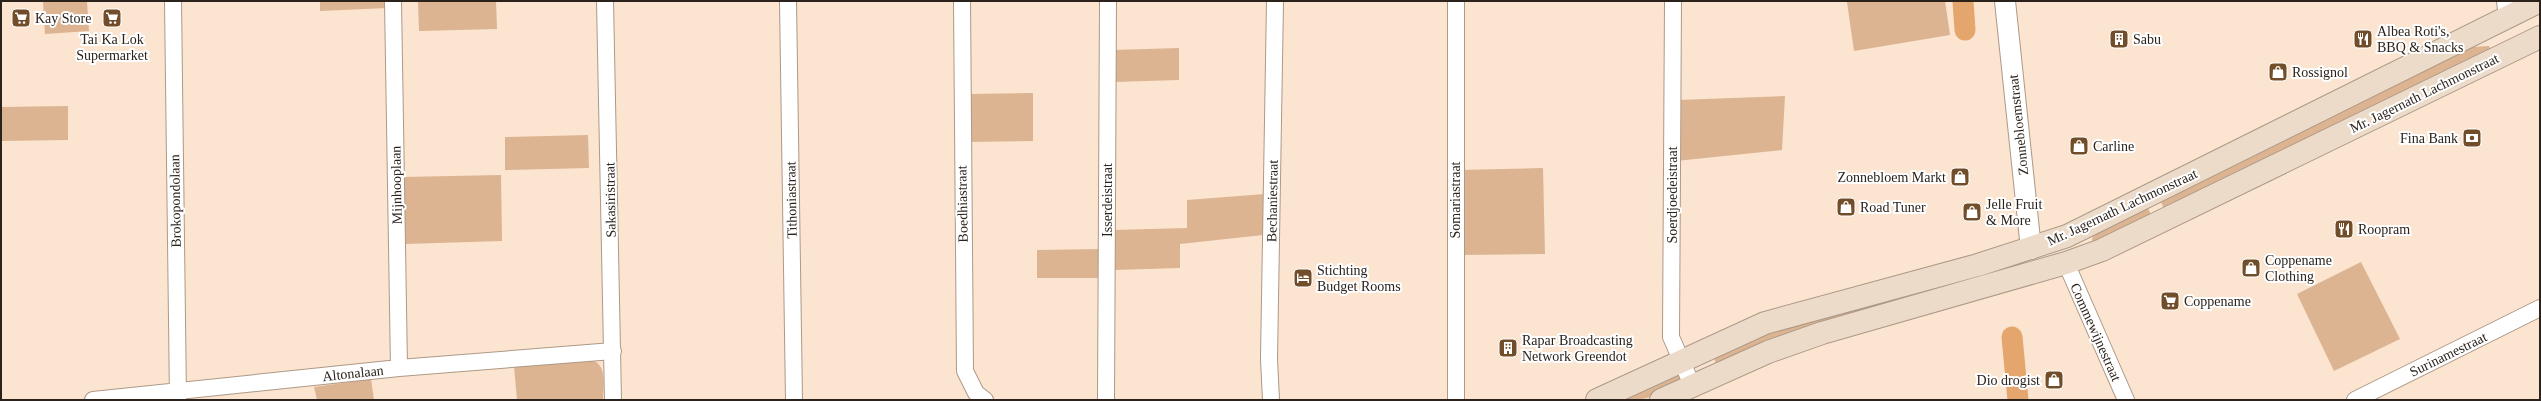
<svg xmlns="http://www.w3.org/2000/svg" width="2541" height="401" viewBox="0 0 2541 401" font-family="Georgia,serif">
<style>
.green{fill:#dcb491}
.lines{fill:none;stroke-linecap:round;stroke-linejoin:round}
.canal{stroke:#e4a66d;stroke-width:21}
.minor-casing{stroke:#ae9987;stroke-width:18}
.tertiary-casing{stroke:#ae9987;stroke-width:22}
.secondary-casing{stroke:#ae9987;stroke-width:24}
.minor{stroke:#fff;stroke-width:16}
.tertiary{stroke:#fff;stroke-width:20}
.secondary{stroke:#eddbca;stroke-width:22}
.labels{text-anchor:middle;stroke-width:4;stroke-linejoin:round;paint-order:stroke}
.poi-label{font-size:14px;fill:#2b221b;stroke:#fff;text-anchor:start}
.street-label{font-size:14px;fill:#2b221b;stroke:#fff}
</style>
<rect width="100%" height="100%" fill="#fbe4d0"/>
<!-- green -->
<path class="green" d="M 43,1 L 87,1 L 89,31 L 45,34 Z
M 320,1 L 386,1 L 387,8 L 320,11 Z
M 418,1 L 496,1 L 497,29 L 419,31 Z
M 1945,1 L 1950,35 L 1854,51 L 1847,2 Z
M 2489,46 L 2491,51 L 2165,211 L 2160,200 L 2473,47 Z
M 1179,48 L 1179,80 L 1114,82 L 1113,50 Z
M 1033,93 L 1033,141 L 968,142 L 968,94 Z
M 1785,96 L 1782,150 L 1676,161 L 1678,100 Z
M 68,106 L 68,140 L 1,141 L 1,107 Z
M 588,135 L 589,168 L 505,170 L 505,137 Z
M 1543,168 L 1545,254 L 1461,255 L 1459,170 Z
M 501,175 L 502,241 L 405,244 L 403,177 Z
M 1265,194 L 1263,235 L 1180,244 L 1180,268 L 1114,270 L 1114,230 L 1187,228 L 1187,200 Z
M 2147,206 L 2152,217 L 2095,245 L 2092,240 L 2093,234 Z
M 1102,249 L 1102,278 L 1037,278 L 1037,250 Z
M 2361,262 L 2400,339 L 2334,371 L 2297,294 Z
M 1999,269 L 2001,273 L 1716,365 L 1714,357 L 1773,331 Z
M 591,360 C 608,364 603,386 603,400 L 517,400 L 514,366 Z
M 1679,374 L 1684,374 C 1671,396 1647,400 1623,400 Z
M 371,379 L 374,400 L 317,400 L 314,387 Z"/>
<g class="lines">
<!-- canal -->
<path class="canal" d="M 1963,1 L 1965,30
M 2012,337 L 2018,400"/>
<defs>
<path id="minor" d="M 173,1 L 178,400
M 393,1 L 399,368
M 605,1 L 613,400
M 788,1 L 794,400
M 962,1 L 965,371 L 976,393 L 985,400
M 1673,1 L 1671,337 L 1692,385
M 2505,1 L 2507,18
M 2066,263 L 2126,400
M 93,400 L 399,368 L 613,351
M 1106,400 L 1108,1
M 1271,400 L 1269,359 L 1275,1
M 1456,400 L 1456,1
M 2355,400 L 2540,308"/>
<path id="tertiary" d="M 2005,1 L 2031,249"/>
<path id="secondary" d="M 1597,400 L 1765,323 L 1978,265 L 2067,236 L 2540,1
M 1661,400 L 1768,352 L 1822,333 L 2066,263 L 2102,250 L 2540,37"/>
</defs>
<!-- minor casing -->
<use href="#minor" class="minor-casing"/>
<!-- tertiary casing -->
<use href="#tertiary" class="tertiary-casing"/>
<!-- secondary casing -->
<use href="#secondary" class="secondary-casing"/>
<!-- minor -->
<use href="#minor" class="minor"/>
<!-- tertiary -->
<use href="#tertiary" class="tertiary"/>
<!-- secondary -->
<use href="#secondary" class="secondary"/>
</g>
<!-- icons -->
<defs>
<symbol id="supermarket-square" viewBox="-11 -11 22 22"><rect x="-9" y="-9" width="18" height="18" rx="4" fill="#724d29" stroke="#fff"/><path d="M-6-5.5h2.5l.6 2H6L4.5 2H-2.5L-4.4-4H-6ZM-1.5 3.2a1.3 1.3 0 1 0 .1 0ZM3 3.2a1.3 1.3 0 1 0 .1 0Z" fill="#fff"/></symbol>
<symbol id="building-square" viewBox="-11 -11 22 22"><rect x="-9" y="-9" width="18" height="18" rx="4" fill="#724d29" stroke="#fff"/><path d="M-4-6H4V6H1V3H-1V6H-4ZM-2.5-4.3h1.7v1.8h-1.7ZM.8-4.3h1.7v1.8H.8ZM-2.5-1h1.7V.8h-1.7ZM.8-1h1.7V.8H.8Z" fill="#fff"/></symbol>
<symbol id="restaurant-square" viewBox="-11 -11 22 22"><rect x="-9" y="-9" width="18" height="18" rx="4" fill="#724d29" stroke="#fff"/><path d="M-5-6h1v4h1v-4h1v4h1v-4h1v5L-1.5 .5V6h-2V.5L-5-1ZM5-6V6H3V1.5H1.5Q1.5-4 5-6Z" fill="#fff"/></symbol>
<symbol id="shop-square" viewBox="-11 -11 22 22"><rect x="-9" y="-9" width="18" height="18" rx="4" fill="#724d29" stroke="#fff"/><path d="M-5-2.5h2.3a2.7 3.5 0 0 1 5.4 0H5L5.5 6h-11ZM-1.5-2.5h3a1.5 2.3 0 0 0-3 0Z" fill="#fff"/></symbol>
<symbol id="bank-square" viewBox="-11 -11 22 22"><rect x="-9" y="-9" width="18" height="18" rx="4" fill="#724d29" stroke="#fff"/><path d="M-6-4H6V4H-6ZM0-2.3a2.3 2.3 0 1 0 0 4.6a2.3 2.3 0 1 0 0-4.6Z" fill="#fff"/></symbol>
<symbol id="hotel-square" viewBox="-11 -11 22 22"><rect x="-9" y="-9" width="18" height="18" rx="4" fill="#724d29" stroke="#fff"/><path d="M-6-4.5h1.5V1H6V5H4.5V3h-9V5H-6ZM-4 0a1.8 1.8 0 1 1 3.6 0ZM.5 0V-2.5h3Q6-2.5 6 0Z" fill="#fff"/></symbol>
</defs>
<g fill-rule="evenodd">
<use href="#supermarket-square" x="10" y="7" width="22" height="22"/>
<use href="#supermarket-square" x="101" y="7" width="22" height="22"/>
<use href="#building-square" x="2108" y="28" width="22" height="22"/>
<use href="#restaurant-square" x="2352" y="28" width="22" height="22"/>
<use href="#shop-square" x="2267" y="61" width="22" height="22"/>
<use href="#bank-square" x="2461" y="127" width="22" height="22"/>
<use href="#shop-square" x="2068" y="135" width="22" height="22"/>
<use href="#shop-square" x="1949" y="166" width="22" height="22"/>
<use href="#shop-square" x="1835" y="196" width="22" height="22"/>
<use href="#shop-square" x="1961" y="201" width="22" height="22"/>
<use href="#restaurant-square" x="2333" y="218" width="22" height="22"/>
<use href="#shop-square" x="2240" y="257" width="22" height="22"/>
<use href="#hotel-square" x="1292" y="267" width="22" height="22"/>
<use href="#supermarket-square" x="2159" y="290" width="22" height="22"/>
<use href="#building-square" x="1497" y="337" width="22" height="22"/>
<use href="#shop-square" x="2043" y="369" width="22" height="22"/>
</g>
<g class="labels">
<!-- poi labels -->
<g class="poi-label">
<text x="35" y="23">Kay Store</text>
<text x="2377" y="36">Albea Roti's,<tspan x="2377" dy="16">BBQ &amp; Snacks</tspan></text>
<text x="112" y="44" text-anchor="middle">Tai Ka Lok<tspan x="112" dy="16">Supermarket</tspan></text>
<text x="2133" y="44">Sabu</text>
<text x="2292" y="77">Rossignol</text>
<text x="2458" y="143" text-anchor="end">Fina Bank</text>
<text x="2093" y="151">Carline</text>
<text x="1946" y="182" text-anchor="end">Zonnebloem Markt</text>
<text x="1986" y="209">Jelle Fruit<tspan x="1986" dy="16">&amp; More</tspan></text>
<text x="1860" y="212">Road Tuner</text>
<text x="2358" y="234">Roopram</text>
<text x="2265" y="265">Coppename<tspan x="2265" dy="16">Clothing</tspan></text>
<text x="1317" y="275">Stichting<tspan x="1317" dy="16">Budget Rooms</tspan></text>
<text x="2184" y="306">Coppename</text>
<text x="1522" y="345">Rapar Broadcasting<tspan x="1522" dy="16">Network Greendot</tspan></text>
<text x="2040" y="385" text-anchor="end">Dio drogist</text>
</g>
<!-- street labels -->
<g class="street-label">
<text transform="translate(2424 93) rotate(-26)" y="5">Mr. Jagernath Lachmonstraat</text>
<text transform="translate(2018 125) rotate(-96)" y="5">Zonnebloemstraat</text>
<text transform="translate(396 185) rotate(-91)" y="5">Mijnhooplaan</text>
<text transform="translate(1672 195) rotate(-90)" y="5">Soerdjoedeistraat</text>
<text transform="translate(610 200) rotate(-91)" y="5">Sakasiristraat</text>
<text transform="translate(791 200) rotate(-91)" y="5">Tithoniastraat</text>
<text transform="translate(1107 200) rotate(-90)" y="5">Isserdeistraat</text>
<text transform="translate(1455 200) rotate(-90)" y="5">Somariastraat</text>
<text transform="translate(175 201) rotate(-91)" y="5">Brokopondolaan</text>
<text transform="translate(1272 201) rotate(-89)" y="5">Bechaniestraat</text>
<text transform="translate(962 204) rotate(-91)" y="5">Boedhiastraat</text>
<text transform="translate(2122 207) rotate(-25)" y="5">Mr. Jagernath Lachmonstraat</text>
<text transform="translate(2096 332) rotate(66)" y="5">Commewijnestraat</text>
<text transform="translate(2448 354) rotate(-26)" y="5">Surinamestraat</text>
<text transform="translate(353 373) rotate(-6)" y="5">Altonalaan</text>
</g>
</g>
<!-- border -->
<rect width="2541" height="401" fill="none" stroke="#2b221b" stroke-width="4"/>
</svg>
